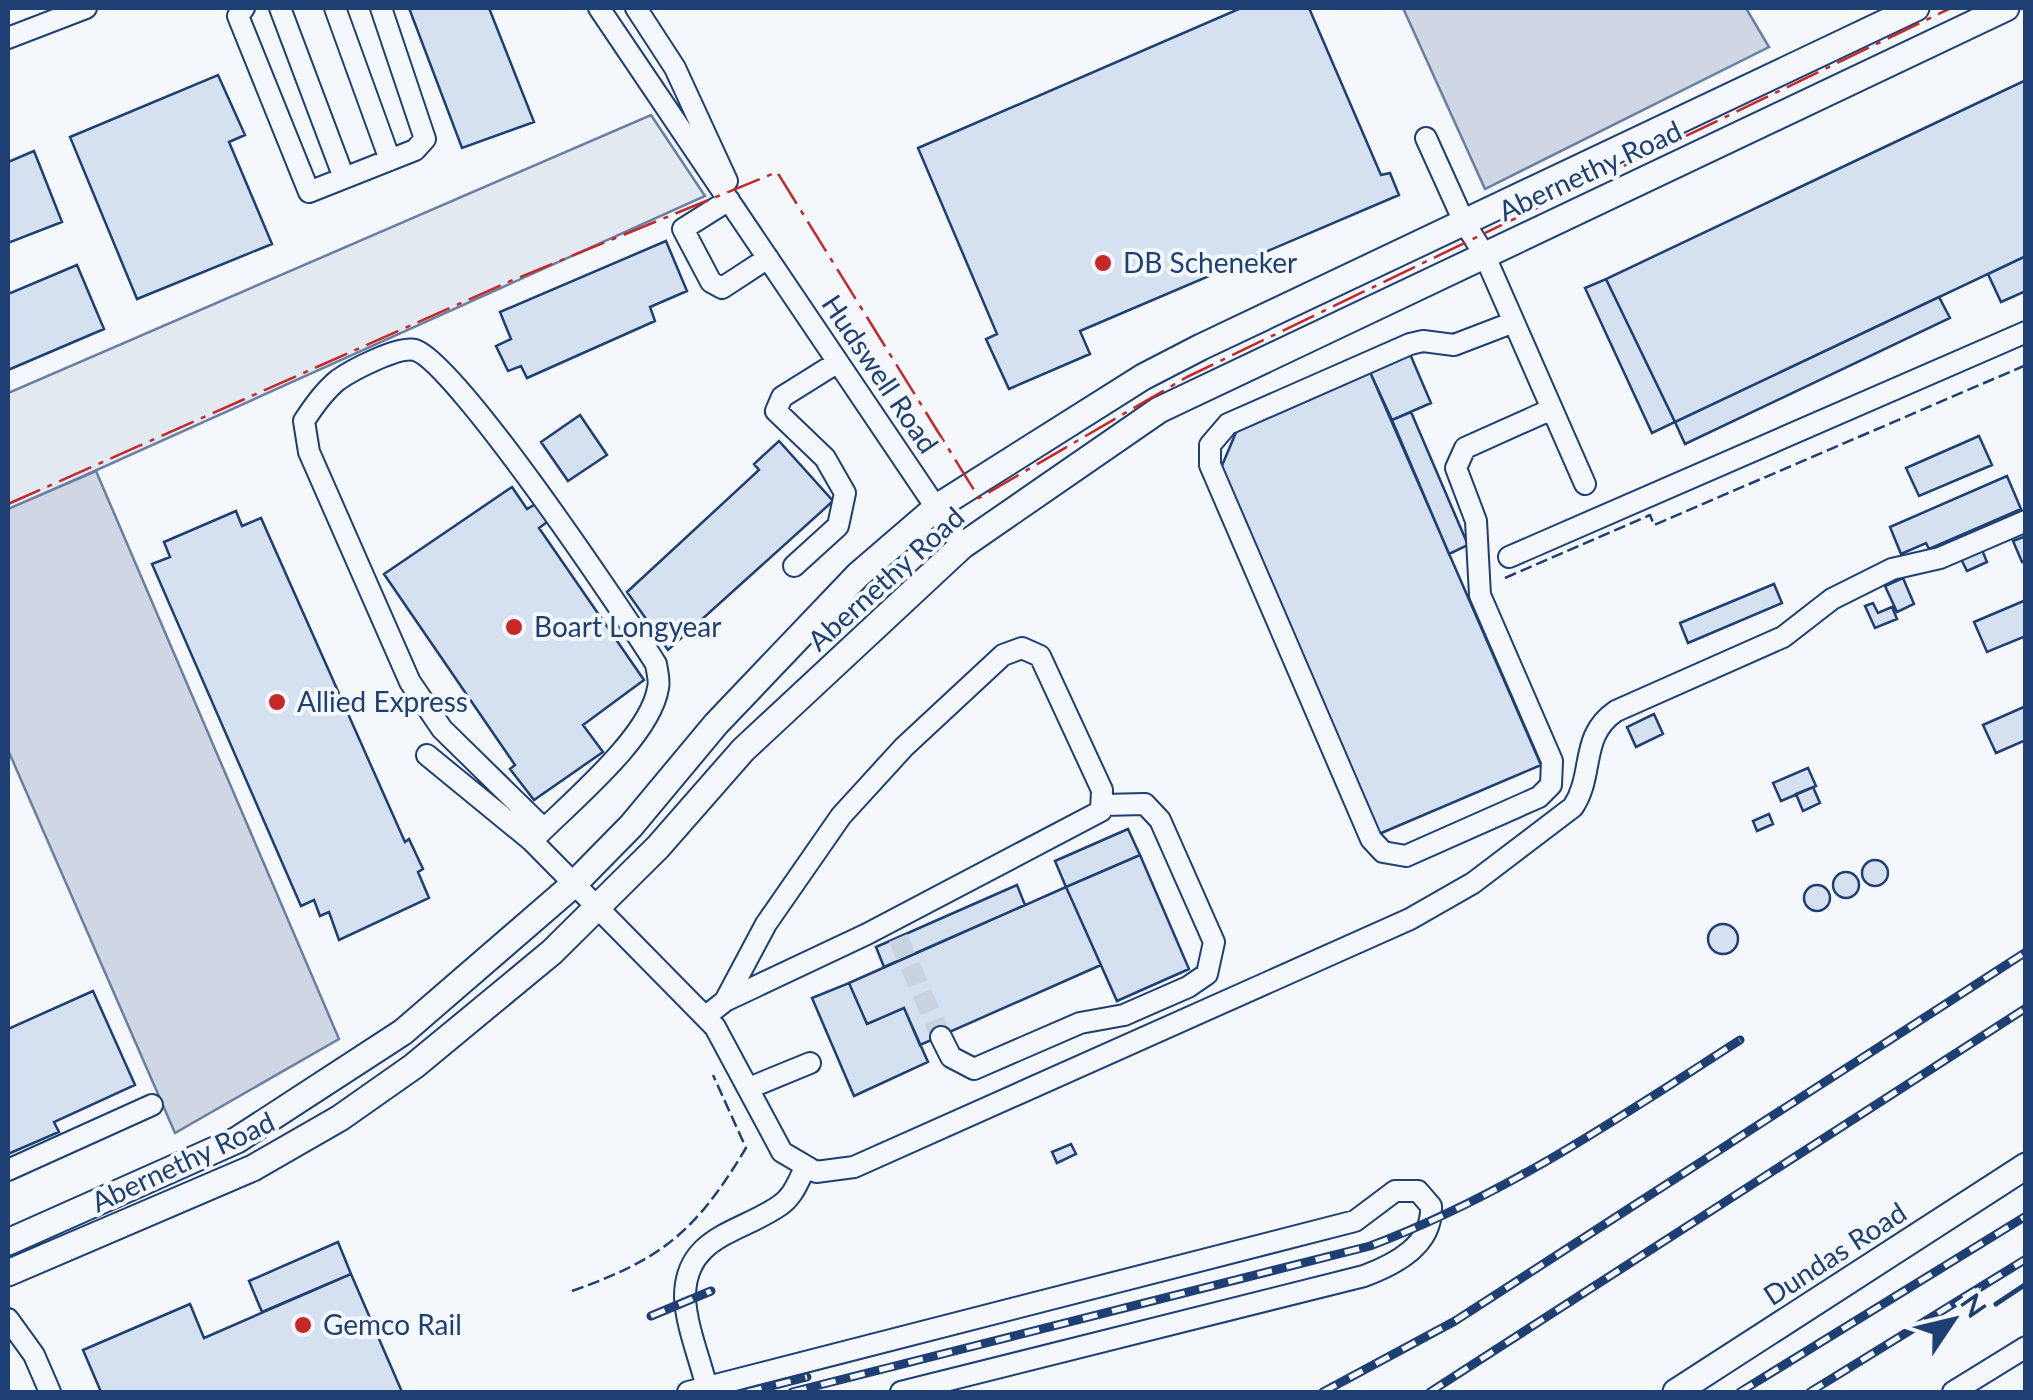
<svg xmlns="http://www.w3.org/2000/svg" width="2033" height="1400" viewBox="0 0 2033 1400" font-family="Lato,sans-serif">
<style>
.green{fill:#e3e9f0;stroke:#687fa3;stroke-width:2.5}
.water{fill:#cfd7e4;stroke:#687fa3;stroke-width:2.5}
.building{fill:#d5e0f0;stroke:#1d3f73;stroke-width:2.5}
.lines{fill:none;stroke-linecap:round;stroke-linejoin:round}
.minor-tunnel{stroke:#c9d2e0;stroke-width:20;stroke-dasharray:20 10;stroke-linecap:butt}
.minor-casing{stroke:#1d3f73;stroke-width:24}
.major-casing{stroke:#1d3f73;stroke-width:29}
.minor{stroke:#f4f7fb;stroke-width:20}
.major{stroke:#f4f7fb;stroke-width:25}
.rail-casing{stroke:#1d3f73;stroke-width:9}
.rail{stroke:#f4f7fb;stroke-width:5;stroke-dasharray:15;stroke-linecap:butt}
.fence{stroke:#1d3f73;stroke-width:2.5;stroke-dasharray:12 5;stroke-linecap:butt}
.wall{stroke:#1d3f73;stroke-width:5}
.power{stroke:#c62828;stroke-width:2.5;stroke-dasharray:35 8 5 8;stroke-linecap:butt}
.poi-dot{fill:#c62828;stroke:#f4f7fb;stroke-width:4}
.labels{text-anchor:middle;stroke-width:8;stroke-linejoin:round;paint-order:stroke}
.street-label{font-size:28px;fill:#1d3f73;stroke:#f4f7fb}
.poi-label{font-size:28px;fill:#1d3f73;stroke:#f4f7fb;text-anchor:start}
</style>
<rect width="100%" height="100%" fill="#f4f7fb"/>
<!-- green -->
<path class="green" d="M 651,115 L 705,196 L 8,510 L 8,393 Z"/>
<!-- water -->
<path class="water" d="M 1403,8 L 1746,8 L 1769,47 L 1485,189 Z
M 96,471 L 339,1039 L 175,1133 L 8,750 L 8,509 Z"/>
<!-- building -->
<path class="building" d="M 409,8 L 489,8 L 534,122 L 462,148 Z
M 1241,8 L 1309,8 L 1381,175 L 1390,173 L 1399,195 L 1080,331 L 1090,354 L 1009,389 L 986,339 L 997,334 L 918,148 Z
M 218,75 L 245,135 L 229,142 L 272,244 L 137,299 L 70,137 Z
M 2026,80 L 2026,256 L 1675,422 L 1606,279 Z
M 34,151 L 62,222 L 8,243 L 8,162 Z
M 666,241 L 687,291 L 650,307 L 655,321 L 527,378 L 521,366 L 508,371 L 496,346 L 511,339 L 500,312 Z
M 2026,256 L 2026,291 L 2001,302 L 1988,274 Z
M 77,265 L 104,329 L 8,370 L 8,294 Z
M 1606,279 L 1675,422 L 1652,433 L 1585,288 Z
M 1939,297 L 1950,318 L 1685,444 L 1675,422 Z
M 1410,354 L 1431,403 L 1392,420 L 1370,372 Z
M 1370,372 L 1541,765 L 1379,834 L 1221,468 L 1237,430 Z
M 1411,412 L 1468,545 L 1449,554 L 1392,420 Z
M 580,415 L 607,455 L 568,481 L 541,442 Z
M 1979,436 L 1992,465 L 1919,496 L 1906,468 Z
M 779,441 L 833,501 L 668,650 L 627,592 L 759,470 L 754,464 Z
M 2007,476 L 2021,509 L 1929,549 L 1926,543 L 1901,554 L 1890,527 Z
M 512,487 L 527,509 L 539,502 L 550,520 L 539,528 L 644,680 L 583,725 L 603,752 L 534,800 L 510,769 L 515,765 L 384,574 Z
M 236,511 L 242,526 L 261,518 L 405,842 L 409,839 L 423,869 L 418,872 L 429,898 L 339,940 L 329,912 L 320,916 L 314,900 L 301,906 L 152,564 L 170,557 L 164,542 Z
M 2026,536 L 2026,560 L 2022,562 L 2013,541 Z
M 1982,550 L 1987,562 L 1967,571 L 1961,559 Z
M 1903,578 L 1914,604 L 1897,612 L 1885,586 Z
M 1774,584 L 1782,603 L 1688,643 L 1680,623 Z
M 2026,600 L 2026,636 L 1987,652 L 1974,622 Z
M 1873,603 L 1878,613 L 1892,607 L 1897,619 L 1875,628 L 1865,606 Z
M 2026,706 L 2026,740 L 1996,753 L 1983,725 Z
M 1654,714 L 1663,734 L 1636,747 L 1627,727 Z
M 1808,768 L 1816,786 L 1781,801 L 1773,783 Z
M 1813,787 L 1820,803 L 1803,811 L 1796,794 Z
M 1769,814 L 1773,824 L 1757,831 L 1753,821 Z
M 1128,829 L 1140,855 L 1066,887 L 1055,861 Z
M 1140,855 L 1189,969 L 1117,1001 L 1066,887 Z
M1862 873a13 13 0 1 1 26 0a13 13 0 1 1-26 0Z
M1833 885a13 13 0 1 1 26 0a13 13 0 1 1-26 0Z
M 1017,885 L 1025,905 L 884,967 L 876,947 Z
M1804 898a13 13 0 1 1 26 0a13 13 0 1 1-26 0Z
M 1066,887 L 1101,965 L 920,1045 L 904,1008 L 867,1024 L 849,983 Z
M1708 939a15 15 0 1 1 30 0a15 15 0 1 1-30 0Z
M 849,983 L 867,1024 L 904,1008 L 928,1062 L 854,1096 L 812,998 Z
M 93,991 L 135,1085 L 54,1122 L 59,1132 L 8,1154 L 8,1029 Z
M 1071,1144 L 1076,1154 L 1057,1163 L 1052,1152 Z
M 338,1242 L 351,1274 L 262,1312 L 249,1281 Z
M 351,1274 L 402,1392 L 101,1392 L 83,1350 L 190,1304 L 204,1338 Z"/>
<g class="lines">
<!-- minor-tunnel -->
<path class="minor-tunnel" d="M 898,938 L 941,1037"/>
<defs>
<path id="minor" d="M 244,8 L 238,16 L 309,192 L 415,150 L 425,139 L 381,8
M 280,8 L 344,178
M 335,8 L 390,160
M 599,8 L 962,546
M 636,8 L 675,68 L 727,181
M 8,38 L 86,8
M 1426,138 L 1464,222 L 1484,254 L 1585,484
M 729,200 L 683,229 L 711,282 L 722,288 L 768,258
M 1514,322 L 1454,345 L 1423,341 L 1410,344 L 1228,424 L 1210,445 L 1210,465 L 1371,839 L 1383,852 L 1406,856 L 1539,797 L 1551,785 L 1552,761 L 1480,595 L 1476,521 L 1456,468 L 1465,448 L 1552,409
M 1509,557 L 2026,332
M 794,566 L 838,526 L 845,493 L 825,458 L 776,411 L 782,397 L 838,362
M 427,755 L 532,841 L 715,1027 L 782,1152 L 816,1172 L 854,1167 L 1410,919 L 1473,883 L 1573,807 C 1595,774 1579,736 1616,711 L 1783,637 L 1832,599 L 1892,569 L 1940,558 L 2026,521
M 532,841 C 568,804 650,738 658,688 C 660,681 657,671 656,664 C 625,615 456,362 415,350 C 398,346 352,370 338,380 C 324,391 313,407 304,421 L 309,452 L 410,682 L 442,729 L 544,829
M 706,1016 L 725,1001 L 867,934 L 1101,811 L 1102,790 L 1040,656 L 1022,648 L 1003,655 L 904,747 L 841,816 L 766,924 L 725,1001
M 941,1037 L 951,1057 L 974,1069 L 1080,1023 L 1124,1015 L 1188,987 L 1207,974 L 1214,942 L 1160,820 L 1145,804 L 1103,805
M 749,1088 L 810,1063
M 8,1170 L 152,1105
M 8,1319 L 34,1355 L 50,1392
M 707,1388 C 700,1359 686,1326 685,1297 C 685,1236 740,1233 779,1206 C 793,1197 798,1182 805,1168
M 688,1392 L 1355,1221 L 1395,1191 L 1418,1191 L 1431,1206 C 1433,1245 1396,1264 1364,1276 L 901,1392
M 1953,1392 L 2026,1347"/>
<path id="major" d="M 8,1242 L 237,1140 L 403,1032 L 573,885 L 631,826 L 716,724 L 858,575 L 937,507 L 1143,377 L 1201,347 L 1916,8
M 8,1273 L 253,1168 L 340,1118 L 414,1066 L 552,952 L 658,847 L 743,750 L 962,546 L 1159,410 L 2006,8
M 1676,1392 L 2026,1166"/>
</defs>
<!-- minor casing -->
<use href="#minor" class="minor-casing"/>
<!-- major casing -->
<use href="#major" class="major-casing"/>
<!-- minor -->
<use href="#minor" class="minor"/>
<!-- major -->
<use href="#major" class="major"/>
<defs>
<path id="rail" d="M 651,1316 L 711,1291
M 747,1392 L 807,1377
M 792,1392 L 1370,1246 C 1504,1196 1620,1117 1740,1040
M 1323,1392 L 1455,1321 L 2026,952
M 1430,1392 L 2026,1008
M 1740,1392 L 2026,1216
M 1810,1392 L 2026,1259"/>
</defs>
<!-- rail casing -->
<use href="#rail" class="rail-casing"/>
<!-- rail -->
<use href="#rail" class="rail"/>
<!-- fence -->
<path class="fence" d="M 1505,578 L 1650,515 L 1654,525 L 2026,365
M 572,1291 C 663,1259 696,1231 746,1148 L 713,1075"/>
<!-- wall -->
<path class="wall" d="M 1996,1304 L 2026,1284"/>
<!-- power -->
<path class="power" d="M 8,504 L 513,280 L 777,172 L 979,498 L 1187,377 L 1951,8"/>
</g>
<!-- markers -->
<g class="poi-dot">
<circle cx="1103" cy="263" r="10"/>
<circle cx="514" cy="627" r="10"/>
<circle cx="277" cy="702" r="10"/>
<circle cx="303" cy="1325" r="10"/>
</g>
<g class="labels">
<!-- street labels -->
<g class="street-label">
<text transform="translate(1590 171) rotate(-25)" y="10">Abernethy Road</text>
<text transform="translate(880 374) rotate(56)" y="10">Hudswell Road</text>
<text transform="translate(886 579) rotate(-42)" y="10">Abernethy Road</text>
<text transform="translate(183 1162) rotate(-25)" y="10">Abernethy Road</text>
<text transform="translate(1835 1254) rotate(-33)" y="10">Dundas Road</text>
</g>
<!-- poi labels -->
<g class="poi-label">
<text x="1123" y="273">DB Scheneker</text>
<text x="534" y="637">Boart Longyear</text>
<text x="297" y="712">Allied Express</text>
<text x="323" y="1335">Gemco Rail</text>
</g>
</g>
<!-- border -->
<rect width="2033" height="1400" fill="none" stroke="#1d3f73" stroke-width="20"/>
<!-- north arrow -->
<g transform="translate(1953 1320) rotate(55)" stroke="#f4f7fb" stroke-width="8" paint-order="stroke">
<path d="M0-8L18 38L0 25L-18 38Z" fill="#1d3f73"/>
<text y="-15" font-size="28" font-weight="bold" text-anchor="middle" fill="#1d3f73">N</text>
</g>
</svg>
